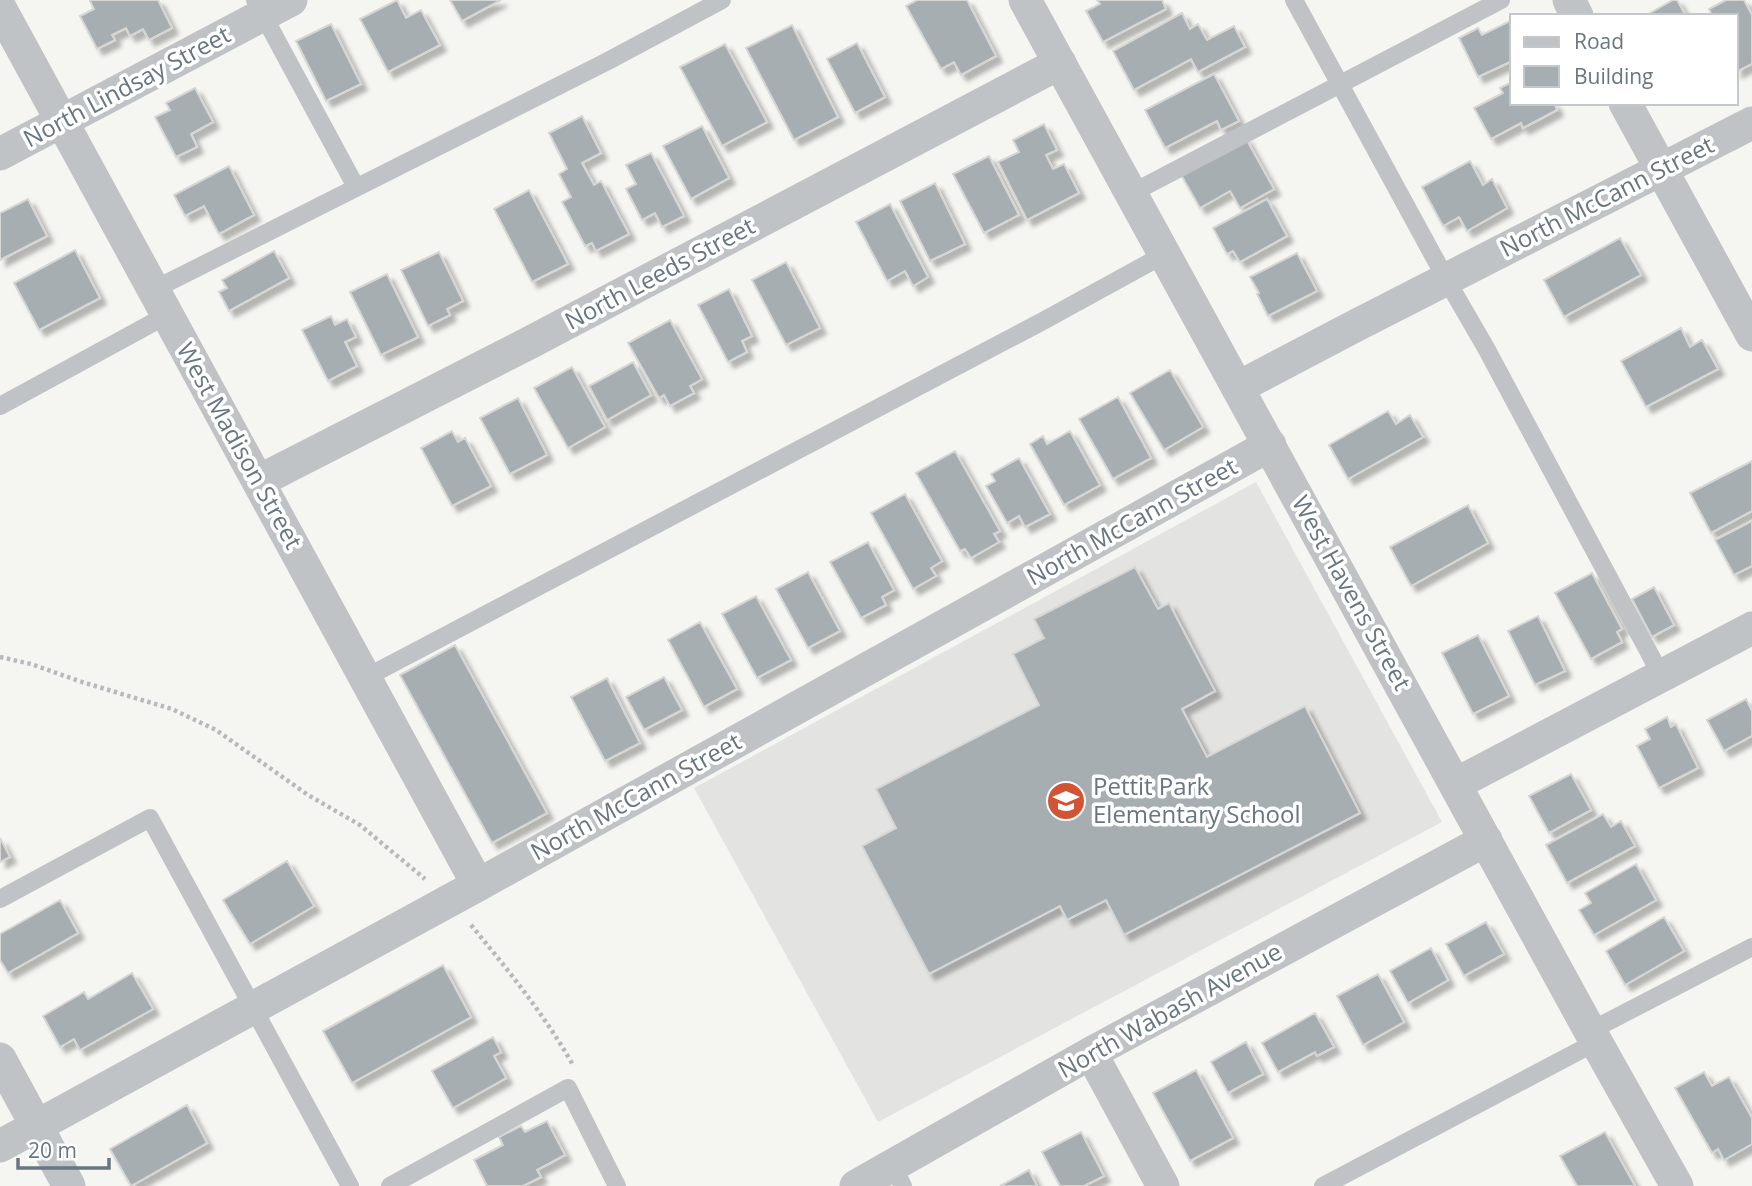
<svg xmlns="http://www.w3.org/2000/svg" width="1752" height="1186" viewBox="0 0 1752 1186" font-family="'Open Sans',sans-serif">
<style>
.built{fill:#e3e4e2}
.building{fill:#a7aeb2;stroke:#d6d6d5;stroke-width:2;filter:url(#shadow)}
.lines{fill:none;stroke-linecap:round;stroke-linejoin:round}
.path{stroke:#b7babc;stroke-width:4.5;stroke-dasharray:3.5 3.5;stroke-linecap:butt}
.lane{stroke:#bfc3c6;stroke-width:18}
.street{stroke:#bfc3c6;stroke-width:33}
.labels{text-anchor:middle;stroke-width:7;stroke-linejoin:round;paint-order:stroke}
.street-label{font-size:24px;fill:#677680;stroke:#fff}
.poi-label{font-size:24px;fill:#677680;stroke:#fff;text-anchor:start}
</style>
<defs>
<filter id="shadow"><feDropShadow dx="6" dy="6" stdDeviation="2" flood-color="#0004"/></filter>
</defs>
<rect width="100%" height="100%" fill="#f5f5f2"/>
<!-- built -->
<path class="built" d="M 1256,482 L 1442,822 L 878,1122 L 694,788 Z"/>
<!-- building -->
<path class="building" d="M 91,0 L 158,0 L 172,28 L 149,40 L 143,29 L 130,36 L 126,28 L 112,35 L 115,40 L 97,49 L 80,16 L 94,9 L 90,1 Z
M 397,0 L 406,18 L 421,10 L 440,45 L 388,72 L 360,19 Z
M 450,0 L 501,0 L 462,21 Z
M 917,0 L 967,0 L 996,56 L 961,75 L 954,62 L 941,69 L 906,6 Z
M 1097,0 L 1162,0 L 1166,9 L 1103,42 L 1086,11 L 1100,4 Z
M 1673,0 L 1677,0 L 1686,16 L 1645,16 Z
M 1726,0 L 1744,0 L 1752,15 L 1752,64 L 1736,72 L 1736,16 L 1712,16 L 1709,9 Z
M 1182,13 L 1190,29 L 1198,24 L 1207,40 L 1234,26 L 1245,47 L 1198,72 L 1191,59 L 1134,90 L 1113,51 Z
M 1512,20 L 1512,61 L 1478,77 L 1459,38 L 1478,28 L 1482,35 Z
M 331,24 L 361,84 L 326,101 L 296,41 Z
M 792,25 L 838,117 L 794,140 L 746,48 Z
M 857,43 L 885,97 L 855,113 L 827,59 Z
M 725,44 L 767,122 L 722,146 L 680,67 Z
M 1214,74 L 1239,121 L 1221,130 L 1217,121 L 1165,148 L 1145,110 Z
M 1512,82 L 1512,103 L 1554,103 L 1557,110 L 1523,128 L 1521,123 L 1491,139 L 1474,108 L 1503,93 L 1500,88 Z
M 195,88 L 213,122 L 191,134 L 197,147 L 176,157 L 155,117 L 170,110 L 166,103 Z
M 582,116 L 601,153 L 582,163 L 594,185 L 601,181 L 629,234 L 596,251 L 592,243 L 585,246 L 562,202 L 571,197 L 559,174 L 567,169 L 549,133 Z
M 1044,124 L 1057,150 L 1046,155 L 1053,169 L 1064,164 L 1079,193 L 1027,220 L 998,162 L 1019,152 L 1013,140 Z
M 702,126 L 729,178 L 691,199 L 663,146 Z
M 1245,137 L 1274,189 L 1240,208 L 1230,191 L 1200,208 L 1180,173 Z
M 651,153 L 684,216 L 662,227 L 655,213 L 642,220 L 626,189 L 636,184 L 626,165 Z
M 989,156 L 1019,215 L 984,233 L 953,174 Z
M 1470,161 L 1483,185 L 1492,179 L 1507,208 L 1467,231 L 1459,217 L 1443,226 L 1422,187 Z
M 229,166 L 254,215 L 219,234 L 204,206 L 185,216 L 174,195 Z
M 935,183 L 965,244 L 930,261 L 900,201 Z
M 529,190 L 568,264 L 532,282 L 494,209 Z
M 28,199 L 47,236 L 0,260 L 0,213 Z
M 1267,199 L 1287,236 L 1240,262 L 1233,251 L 1227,254 L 1213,228 Z
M 890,204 L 928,277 L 913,286 L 905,271 L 887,281 L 856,222 Z
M 1620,238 L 1641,275 L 1564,317 L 1544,280 Z
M 75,250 L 100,298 L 39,330 L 14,283 Z
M 274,251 L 289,278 L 229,311 L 219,292 L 227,288 L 222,280 Z
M 439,252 L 463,301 L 447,309 L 450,315 L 428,326 L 401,270 Z
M 1297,253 L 1317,291 L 1268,316 L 1257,294 L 1259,293 L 1250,277 Z
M 786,262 L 820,328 L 786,345 L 752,280 Z
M 387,274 L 418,337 L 381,355 L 350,292 Z
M 729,289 L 752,336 L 742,341 L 747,352 L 728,362 L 698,305 Z
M 331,316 L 335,325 L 347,319 L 356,337 L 345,342 L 357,366 L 328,381 L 302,330 Z
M 670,320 L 702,379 L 690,386 L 694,393 L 670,406 L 664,395 L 659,398 L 628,343 Z
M 1681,328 L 1690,347 L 1702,340 L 1718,369 L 1646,407 L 1621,361 Z
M 633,362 L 651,395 L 607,420 L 589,386 Z
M 572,367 L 605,427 L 568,448 L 534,388 Z
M 1170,370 L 1203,427 L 1164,450 L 1130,393 Z
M 1118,397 L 1151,458 L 1113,479 L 1079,419 Z
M 518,398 L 547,455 L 510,474 L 480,418 Z
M 1388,411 L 1396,424 L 1410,415 L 1423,437 L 1348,479 L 1329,445 Z
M 452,431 L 458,442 L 465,438 L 491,486 L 452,506 L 421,448 Z
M 1070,431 L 1100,485 L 1064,505 L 1030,444 L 1043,436 L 1047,444 Z
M 955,451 L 1000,531 L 994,534 L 999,542 L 971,558 L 965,549 L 960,551 L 916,473 Z
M 1019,458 L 1050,514 L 1025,527 L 1019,516 L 1007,523 L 986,486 L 995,481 L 991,474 Z
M 1752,461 L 1752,511 L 1711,533 L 1690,493 Z
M 905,494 L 942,561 L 931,568 L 936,576 L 913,589 L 871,513 Z
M 1468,505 L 1488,543 L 1411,586 L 1390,547 Z
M 1752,521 L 1752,566 L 1734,575 L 1715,540 Z
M 868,542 L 894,590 L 882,597 L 886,605 L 861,618 L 830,562 Z
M 1135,567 L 1158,609 L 1169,603 L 1215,691 L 1182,709 L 1207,757 L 1305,706 L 1360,813 L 1124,935 L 1106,900 L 1067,920 L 1060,906 L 929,974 L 862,846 L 896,828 L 876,789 L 1039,705 L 1013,654 L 1044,638 L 1034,619 Z
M 808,572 L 840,631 L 808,648 L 776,589 Z
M 1592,573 L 1622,629 L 1617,632 L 1622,642 L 1591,659 L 1555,593 Z
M 1654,587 L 1674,625 L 1652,637 L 1632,599 Z
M 756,596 L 791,660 L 757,678 L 722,614 Z
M 1538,616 L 1565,671 L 1535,685 L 1508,631 Z
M 700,622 L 737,689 L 704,707 L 668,640 Z
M 1478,635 L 1509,696 L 1473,714 L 1442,653 Z
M 455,645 L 547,813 L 492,843 L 400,675 Z
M 664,677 L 682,710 L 644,730 L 626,697 Z
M 607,678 L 640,743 L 605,761 L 571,697 Z
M 1746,699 L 1752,711 L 1752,736 L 1724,751 L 1707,720 Z
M 1667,717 L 1671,727 L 1676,724 L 1698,768 L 1659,788 L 1637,746 L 1650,739 L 1645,729 Z
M 1571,774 L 1591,810 L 1549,833 L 1529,796 Z
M 1603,814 L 1611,827 L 1621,821 L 1635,846 L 1567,883 L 1546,845 Z
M 0,838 L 10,857 L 0,862 Z
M 287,861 L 314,906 L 250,944 L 223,900 Z
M 1636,864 L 1656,900 L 1594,935 L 1579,910 L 1591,903 L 1585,893 Z
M 60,900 L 78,933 L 8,973 L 0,960 L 0,934 Z
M 1664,917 L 1684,951 L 1625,985 L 1606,951 Z
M 1486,922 L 1504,954 L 1464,976 L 1446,944 Z
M 1431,948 L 1448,980 L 1408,1003 L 1390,971 Z
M 443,965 L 471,1017 L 352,1083 L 323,1031 Z
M 132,973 L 153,1009 L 80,1050 L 74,1039 L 60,1047 L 43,1016 L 84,992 L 88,999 Z
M 1378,974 L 1404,1022 L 1363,1045 L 1337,996 Z
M 1315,1013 L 1334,1047 L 1317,1056 L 1315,1052 L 1278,1072 L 1262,1043 Z
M 493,1037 L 501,1052 L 494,1056 L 506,1078 L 453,1108 L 432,1071 Z
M 1246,1042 L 1263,1074 L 1228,1093 L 1211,1062 Z
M 1196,1070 L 1233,1138 L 1190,1161 L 1153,1093 Z
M 1704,1072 L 1712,1086 L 1729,1077 L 1752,1118 L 1752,1144 L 1724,1160 L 1718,1149 L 1712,1153 L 1675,1088 Z
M 187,1105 L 207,1143 L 131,1186 L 110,1149 Z
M 547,1121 L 565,1155 L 537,1170 L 541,1177 L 523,1186 L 487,1186 L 474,1160 L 503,1145 L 499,1137 L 521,1126 L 525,1132 Z
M 1081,1132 L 1104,1176 L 1084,1186 L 1060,1186 L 1042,1152 Z
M 1605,1132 L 1635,1186 L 1577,1186 L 1560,1156 Z
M 1029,1170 L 1037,1186 L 1000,1186 Z"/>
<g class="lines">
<!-- path -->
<path class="path" d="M 0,657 L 31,664 L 82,682 L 172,709 L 216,730 L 308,795 L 360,825 L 425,879
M 471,925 C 508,970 544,1014 573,1065"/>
<!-- lane -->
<path class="lane" d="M 255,0 L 356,187
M 1294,0 L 1446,279 L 1486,348 L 1661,675
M 1132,193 L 1501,0
M 153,290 L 606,62 L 722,0
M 0,406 L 167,315
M 365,678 L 1043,321 L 1165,254
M 0,899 L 150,818 L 350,1186
M 1590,1031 L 1752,947
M 893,1166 L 903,1186
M 390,1186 L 568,1088 L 617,1186
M 1323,1186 L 1596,1042"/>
<!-- street -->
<path class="street" d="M 1025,0 L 1590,1031 L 1677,1186
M 1569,0 L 1577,16
M 0,8 L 478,885
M 1625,103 L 1752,335
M 0,154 L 291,0
M 1239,387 L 1355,326 L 1752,123
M 259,481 L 531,342 L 1060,63
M 1456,784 L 1752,628
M 1091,1053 L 1163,1186
M 0,1059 L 69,1186
M 0,1146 L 478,885 L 1270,445
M 856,1186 L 1091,1053 L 1486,840"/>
</g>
<!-- icons -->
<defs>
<symbol id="school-disc" viewBox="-11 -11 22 22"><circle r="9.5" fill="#d35434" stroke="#fff"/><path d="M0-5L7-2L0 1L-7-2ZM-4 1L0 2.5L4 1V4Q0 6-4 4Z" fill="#fff"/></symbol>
</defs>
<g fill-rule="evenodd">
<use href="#school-disc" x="1044" y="779" width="44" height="44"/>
</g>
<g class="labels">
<!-- street labels -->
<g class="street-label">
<text transform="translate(127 87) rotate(-28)" y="8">North Lindsay Street</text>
<text transform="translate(1607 197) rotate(-27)" y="8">North McCann Street</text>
<text transform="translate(660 274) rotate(-28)" y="8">North Leeds Street</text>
<text transform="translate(239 446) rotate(61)" y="8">West Madison Street</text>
<text transform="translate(1132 522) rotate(-29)" y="8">North McCann Street</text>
<text transform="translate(1351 593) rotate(61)" y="8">West Havens Street</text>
<text transform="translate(636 797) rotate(-29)" y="8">North McCann Street</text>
<text transform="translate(1170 1011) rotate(-29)" y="8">North Wabash Avenue</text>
</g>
<!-- poi labels -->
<g class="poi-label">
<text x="1093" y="795">Pettit Park<tspan x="1093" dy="28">Elementary School</tspan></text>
</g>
</g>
<!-- legend -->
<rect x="1510" y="14" width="228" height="91" fill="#ffffff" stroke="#c2c8cc" stroke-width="2"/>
<rect x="1524" y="37" width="35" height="10" fill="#bfc3c6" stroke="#c2c8cc" stroke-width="2"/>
<text x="1574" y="49" font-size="21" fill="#677680">Road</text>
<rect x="1524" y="66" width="35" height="21" fill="#a7aeb2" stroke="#c2c8cc" stroke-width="2"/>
<text x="1574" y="84" font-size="21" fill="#677680">Building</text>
<!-- scale -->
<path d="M18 1158v10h91v-10" fill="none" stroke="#677680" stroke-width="3.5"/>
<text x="28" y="1158" font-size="21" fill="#677680" stroke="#ffffff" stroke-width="5" paint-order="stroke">20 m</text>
</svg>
